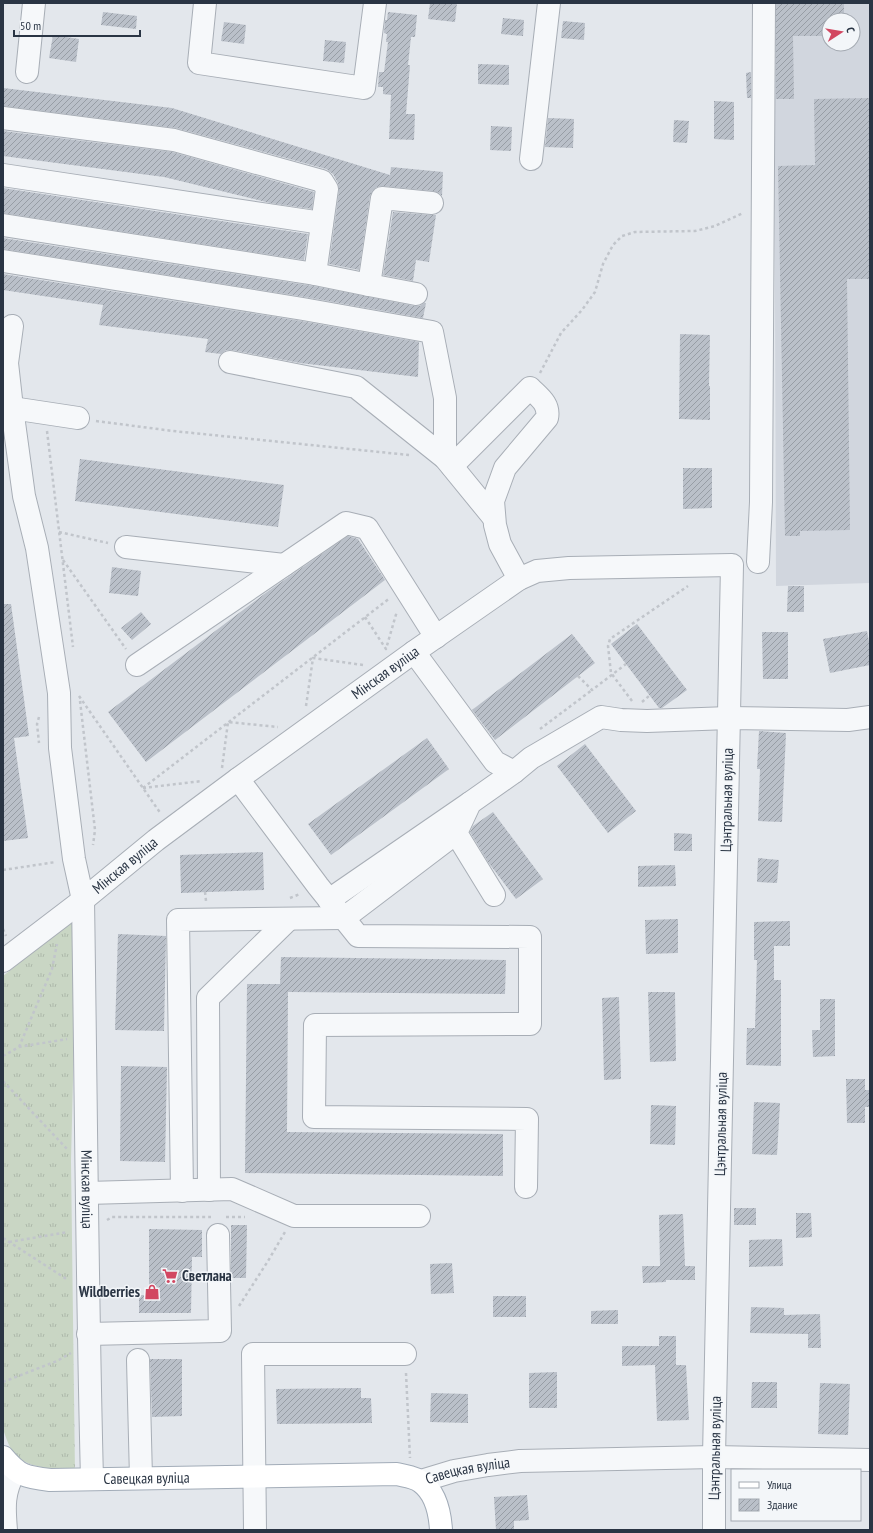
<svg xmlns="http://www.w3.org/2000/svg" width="873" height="1533" viewBox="0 0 873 1533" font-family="'PT Sans Narrow',sans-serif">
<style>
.built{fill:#d1d6de;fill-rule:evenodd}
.grass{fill:url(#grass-tufts)}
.building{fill:url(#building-hatch)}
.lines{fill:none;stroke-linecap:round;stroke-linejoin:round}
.minor-casing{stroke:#a8aeb6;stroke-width:24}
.major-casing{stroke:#a2acb8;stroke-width:24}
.path{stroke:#c1c5cb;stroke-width:2.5;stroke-dasharray:3 3;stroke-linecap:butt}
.minor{stroke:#f6f8fa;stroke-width:22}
.major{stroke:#fff;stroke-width:22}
.labels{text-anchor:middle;stroke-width:3;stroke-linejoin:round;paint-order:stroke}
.street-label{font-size:15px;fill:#2a3544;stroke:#f3f6f9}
.poi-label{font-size:15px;font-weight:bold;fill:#2a3544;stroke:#f3f6f9;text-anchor:start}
</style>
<defs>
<pattern id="grass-tufts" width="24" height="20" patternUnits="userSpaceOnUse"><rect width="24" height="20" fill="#c9d6c4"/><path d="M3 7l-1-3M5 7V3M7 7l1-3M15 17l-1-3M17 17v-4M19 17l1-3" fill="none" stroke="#adb8aa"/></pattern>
<pattern id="building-hatch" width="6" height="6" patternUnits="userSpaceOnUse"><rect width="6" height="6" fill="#bac0c9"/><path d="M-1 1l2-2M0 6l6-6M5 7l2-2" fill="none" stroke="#979da5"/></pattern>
</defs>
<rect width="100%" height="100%" fill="#e3e7ec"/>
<!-- built -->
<path class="built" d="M 774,3 L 870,3 L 870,583 L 776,586 ZM 829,20 L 853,20 L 853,44 L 829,44 Z"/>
<!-- grass -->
<path class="grass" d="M 77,917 L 71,1161 L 75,1473 C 58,1470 31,1468 17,1457 C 10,1450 6,1438 3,1429 L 3,976 Z"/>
<!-- building -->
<path class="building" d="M 430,3 L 457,3 L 455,22 L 428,19 Z
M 776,3 L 844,3 L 844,20 L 829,20 L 829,36 L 793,36 L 794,99 L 776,99 Z
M 103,12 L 137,16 L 136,29 L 101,25 Z
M 388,12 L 417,15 L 415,37 L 411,37 L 408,65 L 410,65 L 406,114 L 415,114 L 414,140 L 389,139 L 391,95 L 383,94 L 383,87 L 378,87 L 379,72 L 384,72 L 388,42 L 386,42 L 387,34 L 384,33 L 385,20 L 387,20 Z
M 503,18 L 524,20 L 523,36 L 501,34 Z
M 563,21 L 585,23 L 584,40 L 561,38 Z
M 224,22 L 246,25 L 244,44 L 221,41 Z
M 53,35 L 79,39 L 76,62 L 49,58 Z
M 325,40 L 346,42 L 344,63 L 323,61 Z
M 478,64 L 509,65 L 509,85 L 478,84 Z
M 751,72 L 751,98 L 747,98 L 746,73 Z
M 3,88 L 172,108 L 390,175 L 391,167 L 443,172 L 442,196 L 439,193 L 433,191 L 383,186 L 377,187 L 372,191 L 370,196 L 359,270 L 329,264 L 339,191 L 338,183 L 333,174 L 326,169 L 176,128 L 3,106 Z
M 870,98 L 870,279 L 847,279 L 850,530 L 800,531 L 800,536 L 785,536 L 778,166 L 815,165 L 814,99 Z
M 714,101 L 734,102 L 734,140 L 714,139 Z
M 548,118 L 574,119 L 573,148 L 545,147 Z
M 674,120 L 689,121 L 687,143 L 673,142 Z
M 491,126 L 512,127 L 511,151 L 490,150 Z
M 3,131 L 172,152 L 314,192 L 312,209 L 270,203 L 164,177 L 3,156 Z
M 3,188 L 308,234 L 304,260 L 3,213 Z
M 393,212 L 431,215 L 436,215 L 429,262 L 416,260 L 413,281 L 383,275 Z
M 3,238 L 313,286 L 414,306 L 420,306 L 424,303 L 426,303 L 423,318 L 305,297 L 3,249 Z
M 3,274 L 301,321 L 419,342 L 418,377 L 300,363 L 232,350 L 226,350 L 221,354 L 205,352 L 208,339 L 99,325 L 103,305 L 3,290 Z
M 680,334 L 710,335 L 709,386 L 710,386 L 710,420 L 679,419 Z
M 80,459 L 284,485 L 278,527 L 75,501 Z
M 683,468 L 712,468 L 712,508 L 683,509 Z
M 348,536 L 358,539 L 385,580 L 146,762 L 108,712 L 267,592 Z
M 112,567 L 141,571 L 138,596 L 109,593 Z
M 788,586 L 804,586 L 804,612 L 787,612 Z
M 3,604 L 11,604 L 29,736 L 14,738 L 28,838 L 3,841 Z
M 141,612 L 151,624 L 132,640 L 121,628 Z
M 637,624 L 687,690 L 662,708 L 659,708 L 611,644 Z
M 867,631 L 870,647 L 870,665 L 830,673 L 823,639 Z
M 762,632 L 788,632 L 788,679 L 763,679 Z
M 572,634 L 595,663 L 495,740 L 472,710 Z
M 759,731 L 786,733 L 782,822 L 758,821 L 760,769 L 757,769 Z
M 427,738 L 449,769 L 331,855 L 308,824 Z
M 585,744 L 636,811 L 608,833 L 557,766 Z
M 493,812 L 543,879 L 516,899 L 488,862 L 470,832 L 473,826 Z
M 674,833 L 692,834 L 692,851 L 674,851 Z
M 263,852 L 264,890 L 181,893 L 180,855 Z
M 758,858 L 779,860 L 777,883 L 757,882 Z
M 675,865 L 676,886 L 638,887 L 638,866 Z
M 678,919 L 678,953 L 646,954 L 645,920 Z
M 790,921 L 790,946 L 774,946 L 774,980 L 781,980 L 781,1066 L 746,1065 L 747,1028 L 755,1028 L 757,960 L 754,960 L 754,922 Z
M 118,934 L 166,936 L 164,1031 L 115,1030 Z
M 281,957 L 506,960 L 505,994 L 288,992 L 287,1132 L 503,1134 L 503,1176 L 245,1173 L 247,984 L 280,984 Z
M 648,992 L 675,992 L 676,1061 L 650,1062 Z
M 619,997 L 621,1079 L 604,1080 L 602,998 Z
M 820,999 L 835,999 L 835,1056 L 813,1057 L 812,1030 L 820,1030 Z
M 121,1066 L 167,1067 L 165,1162 L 120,1161 Z
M 846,1079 L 865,1079 L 865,1090 L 870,1090 L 870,1107 L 865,1107 L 865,1123 L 847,1123 Z
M 754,1102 L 780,1103 L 777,1155 L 752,1154 Z
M 651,1105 L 676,1106 L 675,1145 L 650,1144 Z
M 734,1208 L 756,1208 L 756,1225 L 734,1225 Z
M 796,1213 L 811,1213 L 812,1237 L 796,1238 Z
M 683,1214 L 685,1266 L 695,1266 L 695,1280 L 666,1280 L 666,1282 L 643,1283 L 642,1266 L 660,1266 L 659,1215 Z
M 231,1225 L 247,1225 L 246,1278 L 231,1278 Z
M 149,1229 L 202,1230 L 202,1257 L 192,1257 L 191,1313 L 139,1313 L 139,1295 L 149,1295 Z
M 782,1239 L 783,1266 L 749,1267 L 749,1240 Z
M 452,1263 L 454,1293 L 431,1294 L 430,1264 Z
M 493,1296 L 526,1296 L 526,1317 L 493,1317 Z
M 751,1307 L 784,1308 L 784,1315 L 820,1314 L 821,1348 L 808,1348 L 808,1334 L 750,1333 Z
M 618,1310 L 618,1324 L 591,1324 L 591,1311 Z
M 659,1336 L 676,1336 L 676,1365 L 686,1365 L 689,1420 L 657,1421 L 655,1365 L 622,1366 L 622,1346 L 659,1346 Z
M 150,1359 L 182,1359 L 182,1416 L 152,1417 Z
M 557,1372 L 557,1408 L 529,1408 L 529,1373 Z
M 752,1382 L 777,1382 L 777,1408 L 751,1408 Z
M 820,1383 L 850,1384 L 848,1435 L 818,1434 Z
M 361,1388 L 361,1398 L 371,1398 L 372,1423 L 277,1424 L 276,1389 Z
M 431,1393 L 468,1394 L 468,1423 L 430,1422 Z
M 527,1495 L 529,1520 L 514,1521 L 514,1530 L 496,1530 L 494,1497 Z"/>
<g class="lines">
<defs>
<g id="minor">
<path d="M 205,3 L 199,63 L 364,88 L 375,3"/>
<path d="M 27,72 L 34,3"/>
<path d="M 3,118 L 174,140 L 322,181 L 327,189 L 315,274 L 3,225"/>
<path d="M 531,159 L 549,3"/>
<path d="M 3,175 L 322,223"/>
<path d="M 3,261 L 303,309 L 432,332 L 445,398 L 445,458"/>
<path d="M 315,274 L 369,285 L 382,198 L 432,203"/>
<path d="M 369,285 L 416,294"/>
<path id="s1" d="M 12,326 L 7,363 L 12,408 L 24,496 L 37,548 L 59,693 L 60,748 L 74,859 L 83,900 C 86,1093 87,1286 92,1479"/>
<path d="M 230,362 L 356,387 L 445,458 L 494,518"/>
<path d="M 12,408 L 78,418"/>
<path d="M 452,466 L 530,388 C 539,397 550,404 547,418 L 505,468 L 493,501 L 495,525 L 500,544 L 519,579"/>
<path d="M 126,547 L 284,565"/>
<path d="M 758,562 L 761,502 L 764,3"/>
<path d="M 414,652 L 495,762 L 514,772"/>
<path d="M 137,665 L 346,523 L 367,528 L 436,637"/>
<path d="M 238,779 L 318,886 L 358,936 L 530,937 L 530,1024 L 315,1025 L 314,1117 L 527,1119 L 526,1187"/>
<path d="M 494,895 L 456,833 L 470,803 L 514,772 L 531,758 L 601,717 L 621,720 L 647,721 L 729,718 L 848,720 L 870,717"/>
<path d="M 329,900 L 470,803"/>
<path id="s2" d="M 3,961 L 83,900 L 156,840 L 238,779 L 414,652 L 519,579 L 537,571 L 569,568 L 732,565 L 714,1457 L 714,1530"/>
<path d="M 209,1190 L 208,998 L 289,919"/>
<path d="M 182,1191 L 178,920 L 344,918 L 456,833"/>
<path d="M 87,1193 L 232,1189 L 294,1216 L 419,1216"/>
<path d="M 88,1334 L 220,1331 L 218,1235"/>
<path d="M 138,1360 L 141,1478"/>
<path id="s3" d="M 421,1481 L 454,1471 L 488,1465 L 520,1461 L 714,1457 L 870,1460"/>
<path d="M 6,1530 C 4,1507 3,1492 15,1471"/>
<path d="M 255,1530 L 253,1354 L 405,1354"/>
</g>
<g id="major">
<path id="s4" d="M 3,1457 C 19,1476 25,1477 50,1480 L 397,1474 C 404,1476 415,1477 421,1482 C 436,1493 440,1513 441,1530"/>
</g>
</defs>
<!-- minor casing -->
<use href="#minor" class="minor-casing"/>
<!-- major casing -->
<use href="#major" class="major-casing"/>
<!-- path -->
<path class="path" d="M 540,373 L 561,333 L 582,310 L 595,292 L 603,264 L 613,245 L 622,236 L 635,232 L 695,231 L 715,226 L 743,213
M 96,421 L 173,431 L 409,455
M 47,431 L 73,647
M 59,532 L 108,543
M 63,560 L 126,649
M 365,617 L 386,649 L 397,611
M 578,676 L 592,690 L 626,664
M 79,696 L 161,814
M 80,701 L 95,830 L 93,845
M 632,701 L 611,673 L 608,646 L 610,639 L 688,586
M 642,702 L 649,696
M 306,706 L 313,658 L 363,665
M 39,717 L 37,724 L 39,743
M 540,729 L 592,690
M 222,768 L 228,722 L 278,727
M 143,788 L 390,598
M 143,788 L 202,781
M 3,870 L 56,862
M 205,892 L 206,901
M 290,898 L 300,894
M 3,929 L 6,936
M 19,1047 L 52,969 L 57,944
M 3,1056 L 19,1047 L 67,1039
M 3,1081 L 67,1149
M 226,1217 L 245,1217
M 107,1220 L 112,1217 L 211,1217
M 3,1238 L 68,1280
M 9,1242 L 68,1232
M 239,1306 L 268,1261 L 285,1232
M 406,1373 L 410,1458
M 3,1382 L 57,1361 L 71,1353"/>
<!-- minor -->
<use href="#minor" class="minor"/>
<!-- major -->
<use href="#major" class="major"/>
</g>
<!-- icons -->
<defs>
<symbol id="supermarket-bare" viewBox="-9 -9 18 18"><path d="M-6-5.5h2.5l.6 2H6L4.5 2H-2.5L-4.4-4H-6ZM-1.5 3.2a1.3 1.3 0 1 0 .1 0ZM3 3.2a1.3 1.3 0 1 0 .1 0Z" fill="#d24761" stroke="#f3f6f9" stroke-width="2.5" paint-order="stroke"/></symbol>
<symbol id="shop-bare" viewBox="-9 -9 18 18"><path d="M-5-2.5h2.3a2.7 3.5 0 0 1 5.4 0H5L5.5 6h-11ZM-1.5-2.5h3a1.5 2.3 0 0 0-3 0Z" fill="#d24761" stroke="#f3f6f9" stroke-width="2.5" paint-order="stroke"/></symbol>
</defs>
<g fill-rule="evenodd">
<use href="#supermarket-bare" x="159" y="1265" width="22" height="22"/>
<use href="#shop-bare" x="141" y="1281" width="22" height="22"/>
</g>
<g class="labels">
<!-- street labels -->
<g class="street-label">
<text dy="5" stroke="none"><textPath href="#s2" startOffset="479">Мінская вуліца</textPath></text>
<text transform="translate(727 800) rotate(-89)" y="5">Цэнтральная вуліца</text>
<text dy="5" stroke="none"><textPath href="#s2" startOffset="155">Мінская вуліца</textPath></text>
<text transform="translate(721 1124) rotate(-89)" y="5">Цэнтральная вуліца</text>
<text dy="5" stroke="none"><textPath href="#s1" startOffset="870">Мінская вуліца</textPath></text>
<text transform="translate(715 1448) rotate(-89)" y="5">Цэнтральная вуліца</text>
<text dy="5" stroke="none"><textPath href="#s3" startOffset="48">Савецкая вуліца</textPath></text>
<text dy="5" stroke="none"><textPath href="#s4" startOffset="151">Савецкая вуліца</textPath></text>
</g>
<!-- poi labels -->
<g class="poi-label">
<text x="182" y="1281">Светлана</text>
<text x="140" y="1297" text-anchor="end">Wildberries</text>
</g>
</g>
<!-- border -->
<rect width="873" height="1533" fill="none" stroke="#2a3544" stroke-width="8"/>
<!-- legend -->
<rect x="731" y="1469" width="130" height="52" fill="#f3f6f9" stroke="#a3a9b1"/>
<rect x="739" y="1482" width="20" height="6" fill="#ffffff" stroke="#a3a9b1"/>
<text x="767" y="1489" font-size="12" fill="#2a3544">Улица</text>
<rect x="739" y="1499" width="20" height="12" fill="url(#building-hatch)" stroke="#a3a9b1"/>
<text x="767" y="1509" font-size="12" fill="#2a3544">Здание</text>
<!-- north arrow -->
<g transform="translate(841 32) rotate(78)"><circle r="19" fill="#f3f6f9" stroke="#a3a9b1"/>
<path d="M0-3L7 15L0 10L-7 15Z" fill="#d24761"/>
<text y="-6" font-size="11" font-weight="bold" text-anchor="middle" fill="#2a3544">С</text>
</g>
<!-- scale -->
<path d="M14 30v6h126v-6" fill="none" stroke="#2a3544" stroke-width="2"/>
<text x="20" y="30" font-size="12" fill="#2a3544" stroke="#f3f6f9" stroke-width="3" paint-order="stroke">50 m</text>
</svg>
